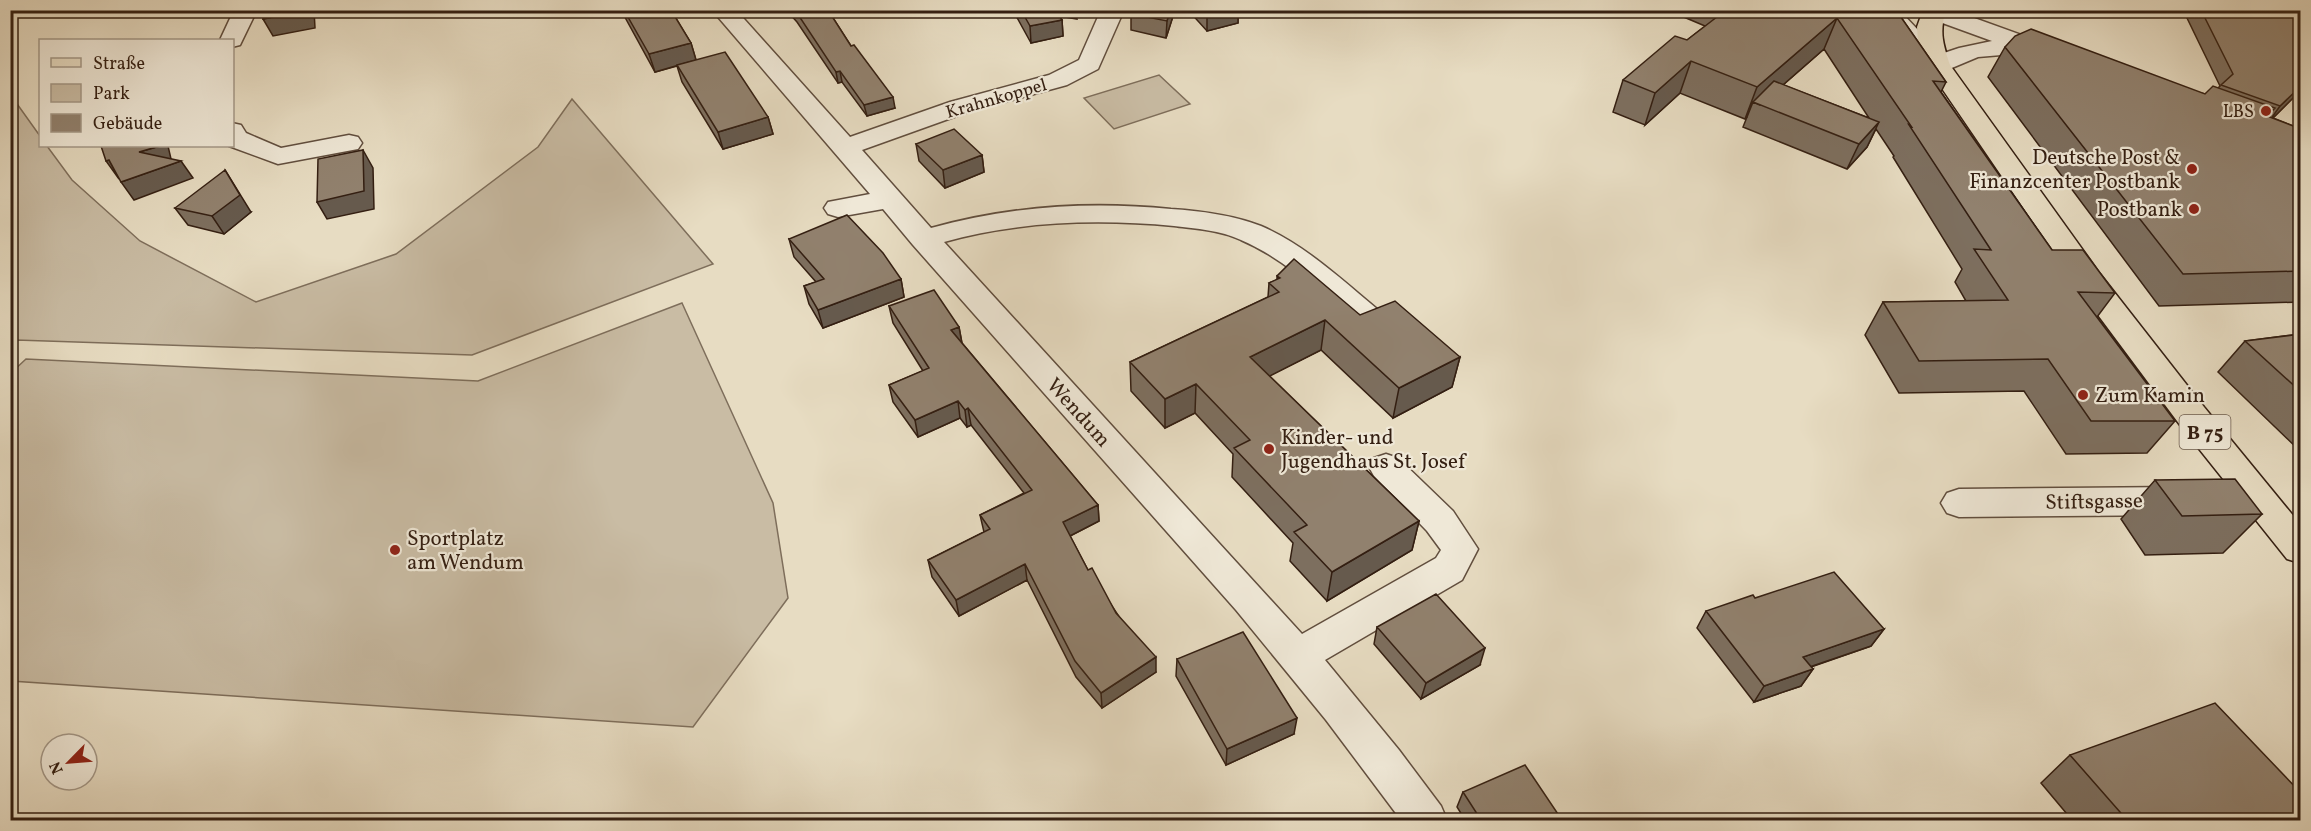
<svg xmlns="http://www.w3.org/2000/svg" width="2311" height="831" viewBox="0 0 2311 831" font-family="Vollkorn,serif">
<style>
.green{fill:#c9bca4;stroke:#7e6e5b;stroke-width:1.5}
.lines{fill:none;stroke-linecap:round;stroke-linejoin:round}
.minor-casing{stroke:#614e3e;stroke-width:3}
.major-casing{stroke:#341f12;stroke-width:3}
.minor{fill:#efe8d7;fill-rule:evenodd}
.major{fill:#e7dcc2;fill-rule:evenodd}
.wall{fill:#7d6f5f;stroke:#341f12;stroke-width:1.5;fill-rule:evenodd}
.shaded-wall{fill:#665a4d;stroke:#341f12;stroke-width:1.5}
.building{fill:#91816e;stroke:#341f12;stroke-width:1.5}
.poi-dot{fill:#8f2418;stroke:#efe8d7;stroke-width:2}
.labels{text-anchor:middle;stroke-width:4.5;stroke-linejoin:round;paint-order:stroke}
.far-street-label{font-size:18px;fill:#341f12;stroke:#efe8d7}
.far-poi-label{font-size:18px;fill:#341f12;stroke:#efe8d7;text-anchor:end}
.shield{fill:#efe8d7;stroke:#6c5b4d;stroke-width:1.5}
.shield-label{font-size:20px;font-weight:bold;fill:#341f12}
.poi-label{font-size:21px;fill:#341f12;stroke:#efe8d7;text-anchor:start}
.street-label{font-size:21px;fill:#341f12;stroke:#efe8d7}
</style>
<rect width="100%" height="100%" fill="#e7dcc2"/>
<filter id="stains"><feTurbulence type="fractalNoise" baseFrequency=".00333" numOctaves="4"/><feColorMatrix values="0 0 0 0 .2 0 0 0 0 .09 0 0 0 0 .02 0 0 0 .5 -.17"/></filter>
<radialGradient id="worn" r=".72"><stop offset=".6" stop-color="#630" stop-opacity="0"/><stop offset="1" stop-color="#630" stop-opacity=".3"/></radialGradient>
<!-- green -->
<path class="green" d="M 1159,75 L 1190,104 L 1114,129 L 1084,98 Z
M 10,94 L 40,136 L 40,146 L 47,146 L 72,180 L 140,241 L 256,302 L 396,254 L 538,147 L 572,99 L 713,264 L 472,355 L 16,340 L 11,344 Z
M 682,303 L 773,503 L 788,598 L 693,727 L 11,681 L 11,373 L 26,359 L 478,381 Z"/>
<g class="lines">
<defs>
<path id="minor" d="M 234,10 L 257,10 L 240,45 L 232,47 L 232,40 L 220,40 Z
M 712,10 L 736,10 L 850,137 L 950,102 L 1049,75 L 1079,60 L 1101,10 L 1124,10 L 1098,69 L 1067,85 L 968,112 L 862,150 L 931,228 C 1009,206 1091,201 1171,209 C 1201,211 1233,215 1261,226 C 1308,246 1347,285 1387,317 L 1391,324 L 1387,331 L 1376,335 L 1365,331 C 1326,299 1288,260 1241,240 C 1220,230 1197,229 1174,226 C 1098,219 1018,221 944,242 L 1302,634 L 1436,558 L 1441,550 L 1427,531 L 1374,476 L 1369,467 L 1374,458 L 1386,454 L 1398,458 L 1453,511 L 1478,549 L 1462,580 L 1325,660 L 1399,750 L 1441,806 L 1447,820 L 1401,820 L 1326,720 L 1236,610 L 913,245 L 883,209 L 838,217 L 828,214 L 824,208 L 828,202 L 870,194 Z
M 1874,10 L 1899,10 L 1941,54 L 1959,48 L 1992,41 L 1926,17 L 1923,10 L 1952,10 L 2063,50 L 2066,55 L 2063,60 L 2054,62 L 2025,53 L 1978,57 L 1947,70 L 1938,72 L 1929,70 Z
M 232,123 L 241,125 L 246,133 L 281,148 L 349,135 L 358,137 L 362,143 L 358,149 L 278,164 L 229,146 L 232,146 Z
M 2182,487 L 2194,491 L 2200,501 L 2194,511 L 2182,515 L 1959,517 L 1947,513 L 1941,503 L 1947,493 L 1959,489 Z"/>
<path id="major" d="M 1923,10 L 1946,10 C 1939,32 1943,44 1950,65 L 2100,274 L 2204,407 L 2300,524 L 2300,563 L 2287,559 L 2180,425 L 2078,288 L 1926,65 L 1918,42 L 1917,27 Z"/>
</defs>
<!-- minor casing -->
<use href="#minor" class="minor-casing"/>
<!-- major casing -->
<use href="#major" class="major-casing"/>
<!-- minor -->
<use href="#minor" class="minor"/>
<!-- major -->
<use href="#major" class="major"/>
</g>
<!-- wall -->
<path class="wall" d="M 621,10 L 671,10 L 691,43 L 696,60 L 768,117 L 773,134 L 723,149 L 682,82 L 677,66 L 655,72 Z
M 786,10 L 828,10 L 851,46 L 895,108 L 867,116 L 842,82 L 838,83 L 797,22 Z
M 1015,10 L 1076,10 L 1077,19 L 1059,16 L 1062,20 L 1063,36 L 1031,43 L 1015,14 Z
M 1132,10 L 1175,10 L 1166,38 L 1131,30 L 1131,14 Z
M 1188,10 L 1238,10 L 1238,23 L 1207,31 Z
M 1681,10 L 1896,10 L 1946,82 L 1941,92 L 2052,250 L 2115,293 L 2097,317 L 2175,421 L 2147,453 L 2066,454 L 2024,391 L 1899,393 L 1865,335 L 1883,302 L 1966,301 L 1955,282 L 1962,269 L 1893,157 L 1894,156 L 1876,129 L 1867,147 L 1847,169 L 1743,127 L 1747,117 L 1745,119 L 1680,93 L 1645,125 L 1613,112 L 1623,80 L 1687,40 L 1705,26 L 1679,15 ZM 1824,49 L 1869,118 L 1783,85 Z
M 2192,10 L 2256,10 L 2301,17 L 2301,59 L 2299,59 L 2301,61 L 2301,90 L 2273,118 L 2301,129 L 2301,302 L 2159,306 L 1988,77 L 2005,47 L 2205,94 L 2218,88 L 2220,86 L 2187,18 Z
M 916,144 L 982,155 L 984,172 L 945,188 L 919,161 Z
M 175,208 L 251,212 L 224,234 L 188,225 Z
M 789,239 L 901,279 L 904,297 L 823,328 L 809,304 L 804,286 L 816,282 L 794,257 Z
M 1277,276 L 1360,315 L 1460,357 L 1452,387 L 1393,418 L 1321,350 L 1269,376 L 1419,521 L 1412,550 L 1327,601 L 1290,561 L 1293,543 L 1232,477 L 1233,454 L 1195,413 L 1165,428 L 1131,391 L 1130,362 L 1268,297 L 1269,283 L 1277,280 Z
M 889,306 L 959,327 L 962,343 L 1098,505 L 1099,521 L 1070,536 L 1088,570 L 1156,672 L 1102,708 L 1076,677 L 1027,580 L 959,616 L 932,577 L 928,560 L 984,532 L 980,515 L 1024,493 L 971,425 L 967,427 L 960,418 L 918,437 L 893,402 L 889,385 L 923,371 L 893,323 Z
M 2301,334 L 2301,452 L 2218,372 L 2245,341 Z
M 2155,480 L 2262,514 L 2223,553 L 2145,555 L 2121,519 Z
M 1706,611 L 1884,629 L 1871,646 L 1811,667 L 1813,669 L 1801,686 L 1754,702 L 1697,628 Z
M 1377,627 L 1480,665 L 1421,699 L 1374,644 Z
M 1177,659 L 1294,734 L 1226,765 L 1176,676 Z
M 2070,755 L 2301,820 L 2072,820 L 2041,783 Z
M 1463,792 L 1562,820 L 1465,820 L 1457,807 Z"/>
<!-- shaded-wall -->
<path class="shaded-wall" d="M 306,10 L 314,10 L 315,28 L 273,36 L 263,19 Z
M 546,10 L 559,10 L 547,13 Z
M 1170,10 L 1175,10 L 1166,38 L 1167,21 Z
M 1221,10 L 1238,10 L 1238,23 L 1207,31 L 1207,14 Z
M 1837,18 L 1824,49 L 1760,105 L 1753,102 L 1747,117 L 1745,119 L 1757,87 Z
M 1062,20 L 1063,36 L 1031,43 L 1030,26 Z
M 691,43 L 696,60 L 655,72 L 649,54 Z
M 1691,61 L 1680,93 L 1645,125 L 1655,93 Z
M 840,71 L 842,82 L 838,83 L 836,72 Z
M 2301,86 L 2301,90 L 2268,123 L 2280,106 Z
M 893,97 L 895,108 L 867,116 L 864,105 Z
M 768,117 L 773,134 L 723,149 L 718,132 Z
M 1879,122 L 1867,147 L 1847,169 L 1859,144 Z
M 160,146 L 168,146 L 172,163 L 139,152 Z
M 363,150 L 373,168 L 374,209 L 327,219 L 317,202 Z
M 982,155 L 984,172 L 945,188 L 943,170 Z
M 109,160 L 119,179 L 106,161 Z
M 181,161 L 193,178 L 134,200 L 121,182 Z
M 225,170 L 251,212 L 224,234 L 212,216 Z
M 901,279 L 904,297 L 823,328 L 818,310 Z
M 1325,320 L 1321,350 L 1248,387 L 1250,357 Z
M 959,327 L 962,344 L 951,330 Z
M 1460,357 L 1452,387 L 1393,418 L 1399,388 Z
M 1196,384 L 1195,413 L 1165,428 L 1165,399 Z
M 958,401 L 960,418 L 918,437 L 915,420 Z
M 968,408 L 971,425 L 967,427 L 965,410 Z
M 1098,505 L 1099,521 L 1064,539 L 1063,522 Z
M 1419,521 L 1412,550 L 1327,601 L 1332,572 Z
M 1025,564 L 1027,580 L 959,616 L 956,600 Z
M 1884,629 L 1871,646 L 1792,673 L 1803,657 Z
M 1485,648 L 1480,665 L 1421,699 L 1426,683 Z
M 1156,657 L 1156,672 L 1102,708 L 1101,693 Z
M 1813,669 L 1801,686 L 1754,702 L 1764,686 Z
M 1297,718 L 1294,734 L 1226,765 L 1227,749 Z"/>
<!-- building -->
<path class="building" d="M 264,10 L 306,10 L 306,11 L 263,19 Z
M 624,10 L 671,10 L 691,43 L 649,54 Z
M 795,10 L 828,10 L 851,46 L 854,45 L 893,97 L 864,105 L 840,71 L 836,72 Z
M 1021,10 L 1055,10 L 1062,20 L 1030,26 Z
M 1132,10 L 1170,10 L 1167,21 L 1131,14 Z
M 1204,10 L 1221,10 L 1207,14 Z
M 1726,10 L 1896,10 L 1946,82 L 1933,81 L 2052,250 L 2083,250 L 2115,293 L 2078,292 L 2175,421 L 2091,421 L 2048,359 L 1919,361 L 1883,302 L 2008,300 L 1974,249 L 1991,250 L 1909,125 L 1911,126 L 1837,18 L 1757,87 L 1691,61 L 1655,93 L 1623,80 L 1675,36 L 1687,40 Z
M 2201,10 L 2256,10 L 2301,17 L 2301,43 L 2296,52 L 2301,61 L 2301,86 L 2280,106 L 2221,85 L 2233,74 Z
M 2031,29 L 2205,94 L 2213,86 L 2275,108 L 2267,116 L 2301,129 L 2301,271 L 2183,274 L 2005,47 L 2015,36 Z
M 725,52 L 768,117 L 718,132 L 677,65 Z
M 1774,81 L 1879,122 L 1859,144 L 1753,102 Z
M 954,129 L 982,155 L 943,170 L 916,144 Z
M 101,146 L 160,146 L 139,152 L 181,161 L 121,182 L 109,160 L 106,161 Z
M 363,150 L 364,191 L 317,202 L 318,159 Z
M 225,170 L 240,195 L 212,216 L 175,208 Z
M 847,215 L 883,253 L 901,279 L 818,310 L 804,286 L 824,279 L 789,239 Z
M 1294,259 L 1360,315 L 1395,301 L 1460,357 L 1399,388 L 1325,320 L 1250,357 L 1419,521 L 1332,572 L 1294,532 L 1307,525 L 1234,448 L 1250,440 L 1196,384 L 1165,399 L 1130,362 L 1279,292 L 1269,283 L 1280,278 L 1277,276 Z
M 934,290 L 959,327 L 951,330 L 1098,505 L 1063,522 L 1088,570 L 1092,568 L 1116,613 L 1156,657 L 1101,693 L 1075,661 L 1025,564 L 956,600 L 928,560 L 990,529 L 980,515 L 1032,490 L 968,408 L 965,410 L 958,401 L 915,420 L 889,385 L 929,368 L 889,306 Z
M 2301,334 L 2301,392 L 2245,341 Z
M 2235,479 L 2262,514 L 2182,516 L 2155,480 Z
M 1834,572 L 1884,629 L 1803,657 L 1813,669 L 1764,686 L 1706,611 L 1753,595 L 1755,598 Z
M 1436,594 L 1485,648 L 1426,683 L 1377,627 Z
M 1243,632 L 1297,718 L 1227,749 L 1177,659 Z
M 2215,703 L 2301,793 L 2301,820 L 2127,820 L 2070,755 Z
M 1525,765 L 1562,820 L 1481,820 L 1463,792 Z"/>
<!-- markers -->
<g class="poi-dot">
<circle cx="2266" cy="111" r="6"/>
<circle cx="2192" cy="169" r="6"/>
<circle cx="2194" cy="209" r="6"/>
<circle cx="2083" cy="395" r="6"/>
<circle cx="1269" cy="449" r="6"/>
<circle cx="395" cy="550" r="6"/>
</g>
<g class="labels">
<!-- far-street labels -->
<g class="far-street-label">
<text transform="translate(996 98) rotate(-16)" y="6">Krahnkoppel</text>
</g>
<!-- far-poi labels -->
<g class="far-poi-label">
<text x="2254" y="117">LBS</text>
</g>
<!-- shield labels -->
<rect class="shield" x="2179.5" y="415" width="51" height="34" rx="4.5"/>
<g class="shield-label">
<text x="2205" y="439">B 75</text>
</g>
<!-- poi labels -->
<g class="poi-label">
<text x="2180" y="164" text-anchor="end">Deutsche Post &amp;<tspan x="2180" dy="24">Finanzcenter Postbank</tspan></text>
<text x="2182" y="216" text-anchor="end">Postbank</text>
<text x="2095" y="402">Zum Kamin</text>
<text x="1281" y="444">Kinder- und<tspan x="1281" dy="24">Jugendhaus St. Josef</tspan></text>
<text x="407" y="545">Sportplatz<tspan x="407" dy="24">am Wendum</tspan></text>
</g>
<!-- street labels -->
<g class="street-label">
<text transform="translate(1079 412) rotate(48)" y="7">Wendum</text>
<text transform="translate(2094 501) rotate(-1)" y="7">Stiftsgasse</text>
</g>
</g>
<!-- margin -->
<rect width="2311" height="831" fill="none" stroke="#e7dcc2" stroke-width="36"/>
<rect x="12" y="12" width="2287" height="807" fill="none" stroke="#341f12" stroke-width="3"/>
<rect x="18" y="18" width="2275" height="795" fill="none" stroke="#341f12" stroke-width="1.5"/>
<!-- legend -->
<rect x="39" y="39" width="195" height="108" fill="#efe8d7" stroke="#a49888" stroke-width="1.5"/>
<rect x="51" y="58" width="30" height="9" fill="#e7dcc2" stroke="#a49888" stroke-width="1.5"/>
<text x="93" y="69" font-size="18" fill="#341f12">Straße</text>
<rect x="51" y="84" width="30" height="18" fill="#c9bca4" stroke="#a49888" stroke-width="1.5"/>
<text x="93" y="99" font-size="18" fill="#341f12">Park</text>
<rect x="51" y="114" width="30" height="18" fill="#91816e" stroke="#a49888" stroke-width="1.5"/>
<text x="93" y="129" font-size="18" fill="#341f12">Gebäude</text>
<!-- north arrow -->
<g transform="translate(69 762) rotate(245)"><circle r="28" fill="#efe8d7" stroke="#a49888" stroke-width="1.5"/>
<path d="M0-4.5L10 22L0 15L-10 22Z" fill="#8f2418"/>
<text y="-9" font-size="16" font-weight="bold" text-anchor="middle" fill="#341f12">N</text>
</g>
<rect width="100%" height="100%" filter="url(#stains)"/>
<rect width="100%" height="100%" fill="url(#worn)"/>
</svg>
